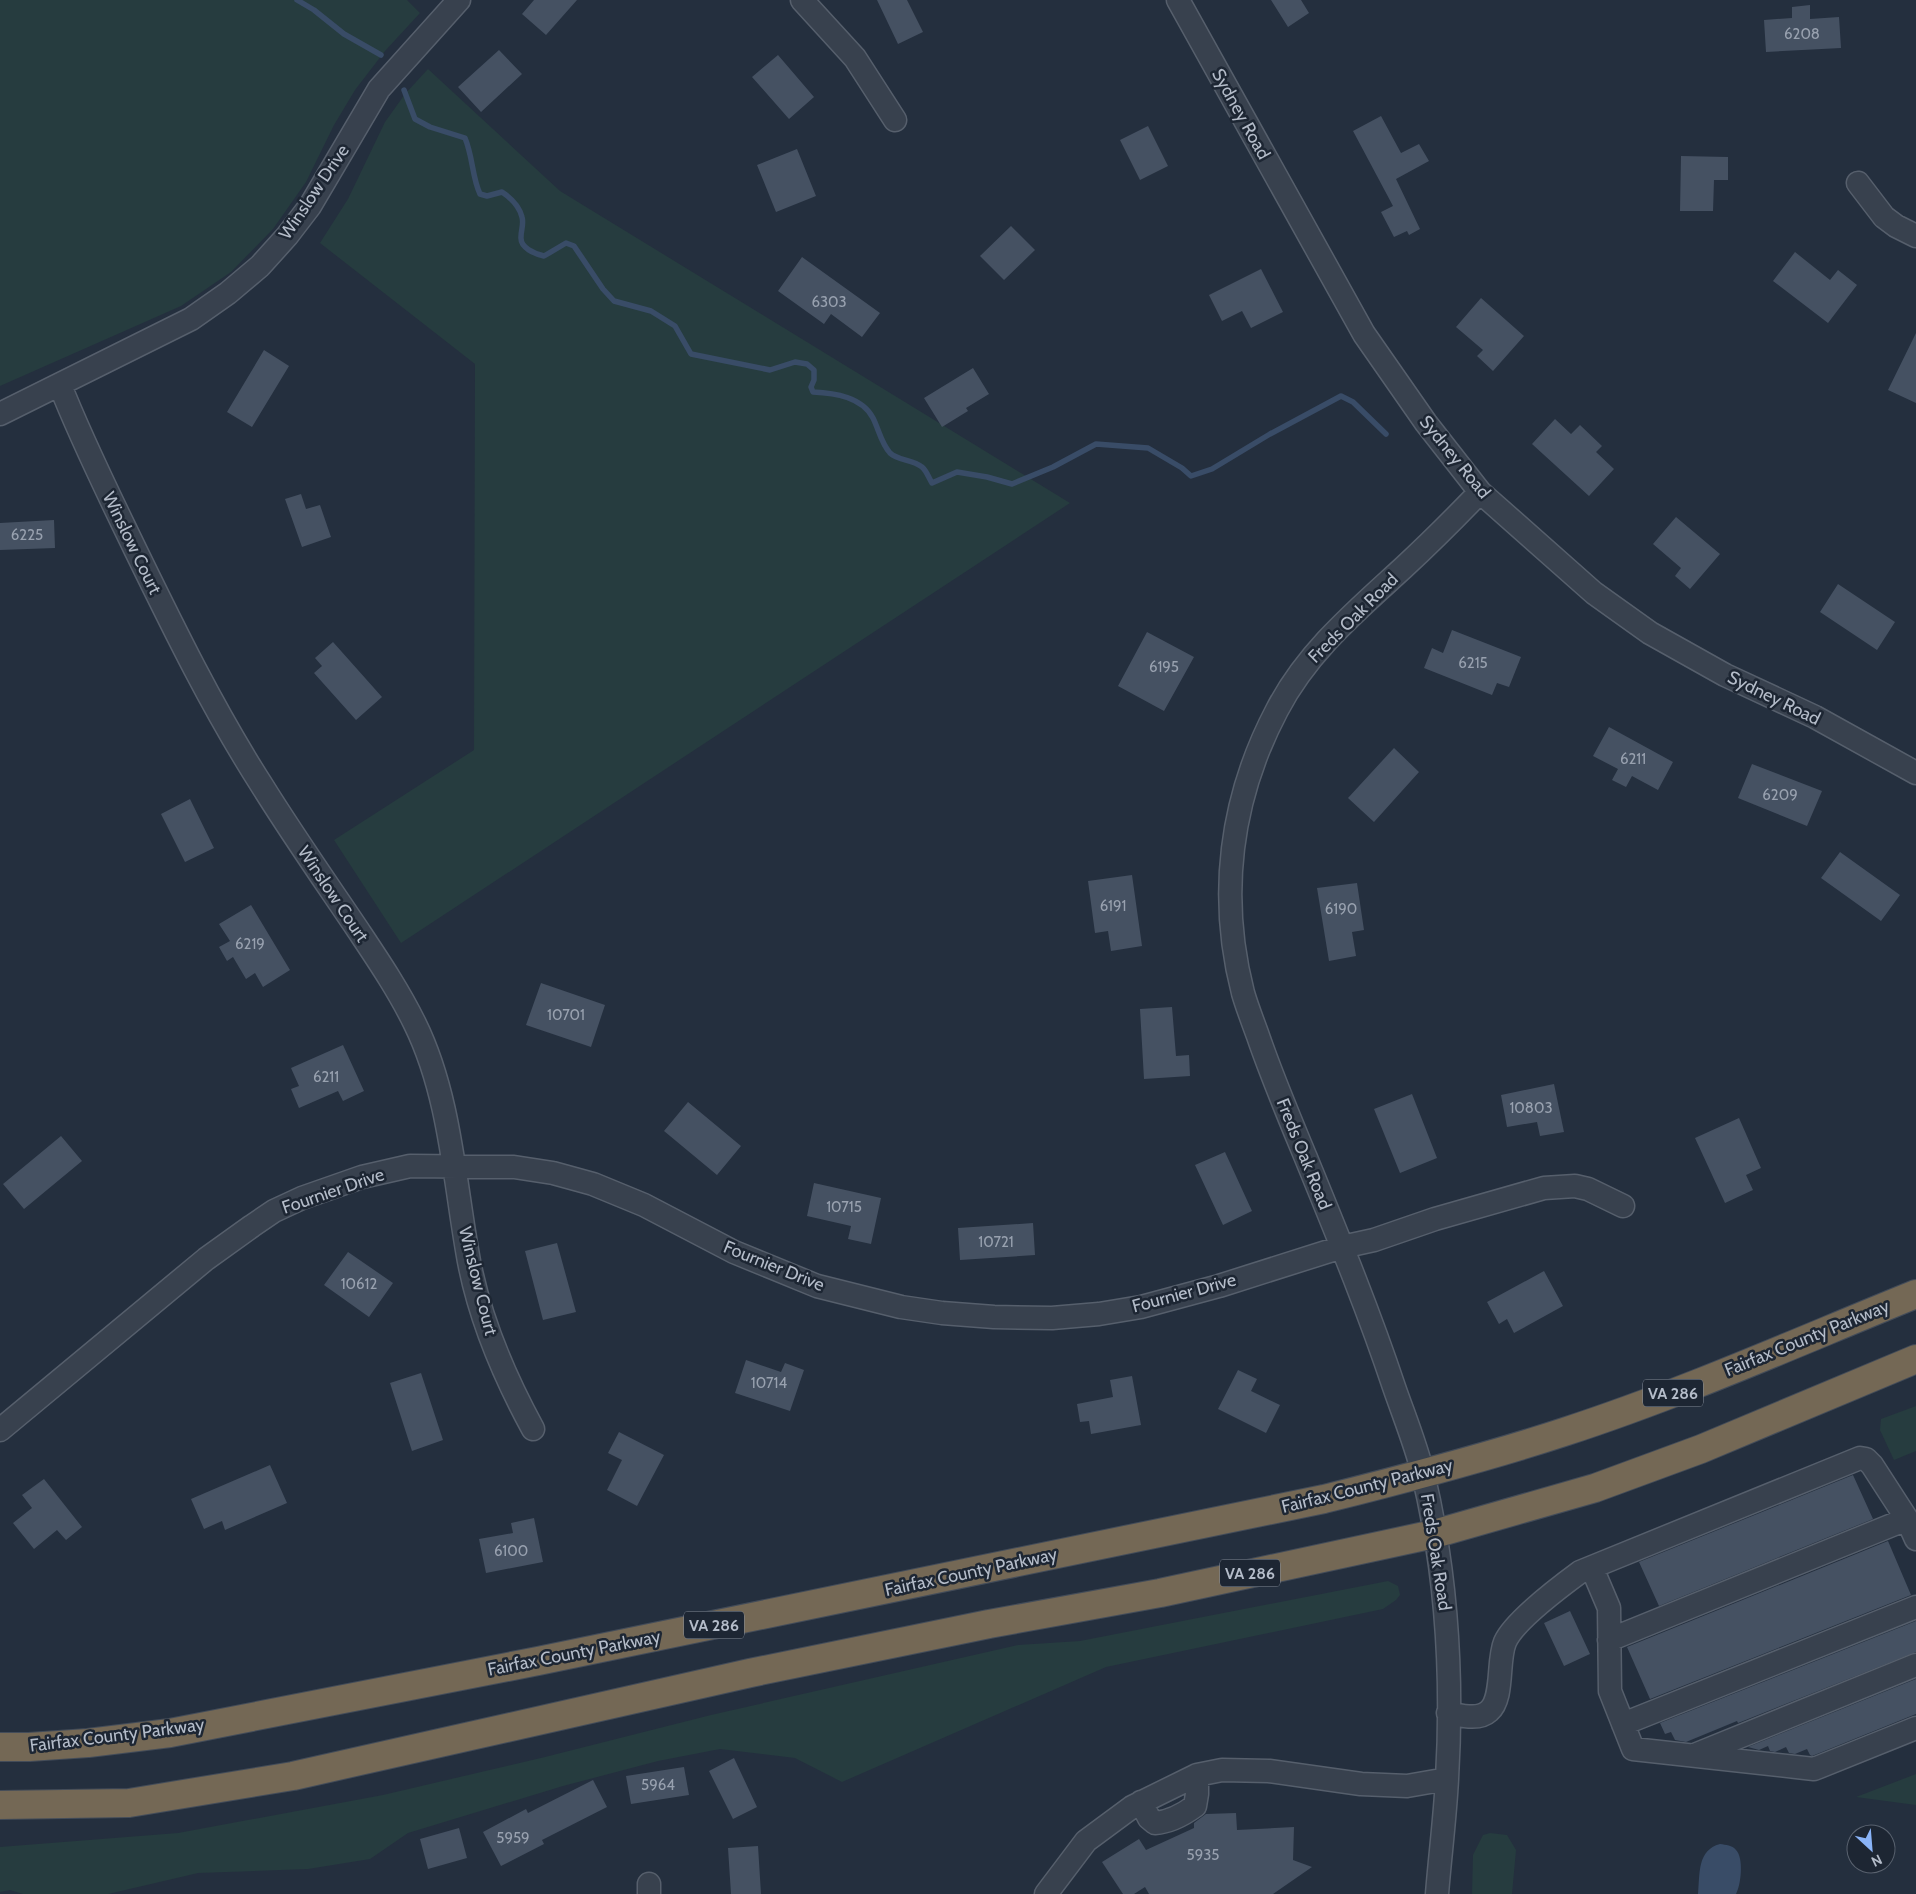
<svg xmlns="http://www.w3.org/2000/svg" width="1916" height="1894" viewBox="0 0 1916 1894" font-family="Cabin,sans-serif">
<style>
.green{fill:#263c3f}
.water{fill:#394c67}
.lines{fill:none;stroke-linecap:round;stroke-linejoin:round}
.stream{stroke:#394c67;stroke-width:5.5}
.building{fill:#455162}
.minor-casing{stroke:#565f6c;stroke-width:25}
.highway-casing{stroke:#434c59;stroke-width:30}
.minor{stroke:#38414e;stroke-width:22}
.highway{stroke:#746855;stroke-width:28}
.labels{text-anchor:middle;stroke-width:5;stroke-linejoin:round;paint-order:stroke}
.number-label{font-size:15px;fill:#98a1af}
.shield{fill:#1d2633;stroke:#878f9c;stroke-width:1}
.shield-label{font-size:16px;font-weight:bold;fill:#b4bcc9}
.street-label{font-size:18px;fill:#b4bcc9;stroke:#1d2633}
</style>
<rect width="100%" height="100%" fill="#242f3e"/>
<!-- green -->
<path class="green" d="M 0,0 L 407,0 L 420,13 L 385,51 L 355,90 L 334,125 L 306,182 L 273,229 L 231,272 L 181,306 L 0,386 Z
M 428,69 L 560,191 L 1070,503 L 401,943 L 334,840 L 474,750 L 475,364 L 320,243 L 348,199 L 385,122 L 405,94 Z
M 1916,1406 L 1916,1451 L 1894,1460 L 1880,1430 L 1881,1419 Z
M 1388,1581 L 1398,1586 L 1400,1595 L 1396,1600 L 1383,1609 L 1106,1667 L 842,1782 L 795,1758 L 720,1749 L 658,1761 L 563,1786 L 408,1833 L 370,1859 L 308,1869 L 198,1873 L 108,1894 L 23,1894 L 10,1890 L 0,1892 L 0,1847 L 178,1833 L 383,1795 L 545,1757 L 711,1715 L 1018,1645 L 1080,1641 Z
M 1916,1774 L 1916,1805 L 1856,1797 Z
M 1490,1833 L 1507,1835 L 1516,1850 L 1512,1894 L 1472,1894 L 1473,1855 L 1483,1835 Z"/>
<!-- water -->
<path class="water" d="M 1720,1844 C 1726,1845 1732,1845 1736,1850 C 1744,1858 1741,1885 1736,1894 L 1698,1894 C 1700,1874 1697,1850 1720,1844 Z"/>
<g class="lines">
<!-- stream -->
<path class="stream" d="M 297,0 L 314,10 L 344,34 L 381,55
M 404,90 L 415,119 L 430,127 L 465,138 C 473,157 472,177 480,194 L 487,196 L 502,192 C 511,198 519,205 522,217 C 524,224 521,230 521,237 C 520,248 535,254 544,256 L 566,243 L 574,246 L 603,289 L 614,301 L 651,311 L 675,326 L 691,354 L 770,370 L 795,362 L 807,364 L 814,370 L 814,380 L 811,387 L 813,392 C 835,393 862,397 873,418 C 879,430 881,443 890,453 C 898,461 913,459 922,467 C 926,470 929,478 932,483 L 957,472 L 987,477 L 1012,484 L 1053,467 L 1096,444 L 1148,448 L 1182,468 L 1191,476 L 1212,469 L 1270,434 L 1341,396 L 1353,402 L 1386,434"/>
</g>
<!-- building -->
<path class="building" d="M 534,0 L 577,0 L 546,35 L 522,14 Z
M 877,0 L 907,0 L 923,32 L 898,44 Z
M 1271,0 L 1301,0 L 1309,13 L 1288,27 Z
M 1810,5 L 1810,19 L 1839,17 L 1841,48 L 1766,52 L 1764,20 L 1792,18 L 1792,7 Z
M 499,50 L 522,74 L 481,112 L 458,87 Z
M 778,55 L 814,97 L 789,119 L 752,77 Z
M 1381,116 L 1401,153 L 1419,144 L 1429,161 L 1396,179 L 1420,229 L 1409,235 L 1407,231 L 1394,237 L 1381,212 L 1393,206 L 1353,131 Z
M 1148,126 L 1168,166 L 1140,180 L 1120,140 Z
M 797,149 L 816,196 L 776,212 L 757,165 Z
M 1681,156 L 1728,157 L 1728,180 L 1714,180 L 1713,211 L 1680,211 Z
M 1011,226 L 1035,250 L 1004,280 L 980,256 Z
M 1795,252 L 1830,280 L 1838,270 L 1857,285 L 1828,323 L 1773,281 Z
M 802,257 L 880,313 L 862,337 L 831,314 L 824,324 L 778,291 Z
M 1261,269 L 1283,312 L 1251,328 L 1242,311 L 1222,321 L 1209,295 Z
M 1481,298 L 1524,336 L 1493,371 L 1477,356 L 1483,350 L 1456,327 Z
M 1916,333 L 1916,403 L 1888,390 Z
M 264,350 L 289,366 L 252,427 L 227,412 Z
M 973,368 L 989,394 L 966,408 L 968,411 L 942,427 L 924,398 Z
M 1555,419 L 1571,434 L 1580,425 L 1602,446 L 1596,452 L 1614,469 L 1589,496 L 1532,444 Z
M 301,494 L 306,509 L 320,505 L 331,537 L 302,547 L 285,499 Z
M 1676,517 L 1720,554 L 1690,589 L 1675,576 L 1681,568 L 1653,544 Z
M 54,520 L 55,548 L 0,550 L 0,523 Z
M 1838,584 L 1895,622 L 1877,650 L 1820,612 Z
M 1452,630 L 1521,657 L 1509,687 L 1497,683 L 1492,695 L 1424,668 L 1432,648 L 1443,653 Z
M 1147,632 L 1194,657 L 1164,711 L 1118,686 Z
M 333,642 L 382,697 L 356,720 L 314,673 L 322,666 L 315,658 Z
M 1609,727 L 1673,762 L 1658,790 L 1632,776 L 1626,787 L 1612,780 L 1618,769 L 1593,756 Z
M 1394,748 L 1419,772 L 1374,822 L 1348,798 Z
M 1752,764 L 1822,791 L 1807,826 L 1738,798 Z
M 190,799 L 214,848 L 185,862 L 161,814 Z
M 1840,852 L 1900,895 L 1881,921 L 1821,878 Z
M 1132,875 L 1142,946 L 1111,951 L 1108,931 L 1095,933 L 1088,881 Z
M 1357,883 L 1364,930 L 1352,932 L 1356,956 L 1329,961 L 1317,888 Z
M 251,905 L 290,970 L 263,987 L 255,973 L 246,979 L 233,957 L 227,961 L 219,947 L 230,941 L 219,924 Z
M 541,983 L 605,1005 L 591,1047 L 526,1025 Z
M 1172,1007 L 1176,1056 L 1189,1055 L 1190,1076 L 1144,1079 L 1140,1009 Z
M 343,1045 L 364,1091 L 343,1101 L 338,1091 L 299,1108 L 291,1089 L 299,1086 L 291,1068 Z
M 1554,1084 L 1564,1132 L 1540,1136 L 1537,1122 L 1507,1127 L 1501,1095 Z
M 1412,1094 L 1437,1158 L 1400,1173 L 1374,1109 Z
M 688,1102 L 741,1146 L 717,1175 L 664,1131 Z
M 1739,1118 L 1761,1168 L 1746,1175 L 1753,1190 L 1725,1203 L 1695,1138 Z
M 61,1136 L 82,1161 L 24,1209 L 3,1184 Z
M 1225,1152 L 1252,1211 L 1223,1225 L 1195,1165 Z
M 814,1183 L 881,1198 L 871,1244 L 848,1239 L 851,1226 L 807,1216 Z
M 1033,1223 L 1035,1255 L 960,1260 L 958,1228 Z
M 557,1243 L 576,1312 L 543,1320 L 525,1251 Z
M 348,1252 L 393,1283 L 369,1317 L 324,1285 Z
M 1544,1271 L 1563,1306 L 1514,1333 L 1507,1319 L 1499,1324 L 1487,1302 Z
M 746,1360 L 781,1372 L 785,1363 L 804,1370 L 790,1411 L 735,1393 Z
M 1238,1370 L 1257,1379 L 1251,1391 L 1280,1405 L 1266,1433 L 1218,1409 Z
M 421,1373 L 443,1440 L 412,1451 L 390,1383 Z
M 1132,1376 L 1141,1425 L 1091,1434 L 1089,1421 L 1080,1422 L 1077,1404 L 1113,1397 L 1110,1380 Z
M 619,1432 L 664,1455 L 637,1506 L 607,1490 L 622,1460 L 608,1453 Z
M 270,1465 L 287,1503 L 225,1530 L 222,1521 L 204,1529 L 191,1499 Z
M 1853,1475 L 1873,1519 L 1659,1606 L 1639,1562 Z
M 44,1479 L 82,1527 L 66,1540 L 57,1530 L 34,1549 L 13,1523 L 32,1508 L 22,1495 Z
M 534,1518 L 543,1562 L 486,1573 L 479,1539 L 513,1533 L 511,1523 Z
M 1888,1541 L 1911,1595 L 1650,1699 L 1627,1647 Z
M 1570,1611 L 1590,1654 L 1564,1666 L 1544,1623 Z
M 1916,1621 L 1916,1652 L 1738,1723 L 1737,1721 L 1686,1742 L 1675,1740 L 1671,1732 L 1665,1734 L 1660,1723 Z
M 1916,1679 L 1916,1714 L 1911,1716 L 1812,1756 L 1810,1755 L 1807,1749 L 1795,1754 L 1789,1753 L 1786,1747 L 1775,1752 L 1770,1751 L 1768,1746 L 1759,1750 L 1748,1747 Z
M 734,1758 L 757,1807 L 733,1819 L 709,1771 Z
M 684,1767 L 689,1795 L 631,1804 L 626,1776 Z
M 593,1780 L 607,1807 L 542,1840 L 544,1844 L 501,1866 L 483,1832 L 526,1809 L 528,1813 Z
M 1236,1813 L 1237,1830 L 1294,1827 L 1293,1860 L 1312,1867 L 1273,1894 L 1149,1894 L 1145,1887 L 1134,1894 L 1123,1894 L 1102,1862 L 1139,1839 L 1146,1850 L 1194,1828 L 1194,1823 L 1206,1814 Z
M 459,1828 L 467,1858 L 428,1869 L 420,1839 Z
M 758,1846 L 761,1894 L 731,1894 L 728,1848 Z"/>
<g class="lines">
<defs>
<path id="minor" d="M 802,0 L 855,58 L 895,120
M 1178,0 L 1364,334 L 1426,423 L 1480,492 L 1594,593 L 1650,633 L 1725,675 L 1815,717 L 1916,773
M 1858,183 L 1884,217 L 1896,226 L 1916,236
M 60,385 C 82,441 109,495 135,549 C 174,629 213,709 261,784 C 292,834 325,881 358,930 C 378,960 399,991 415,1024 C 449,1093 454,1175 467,1250 C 477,1313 503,1374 533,1429
M 0,414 L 191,319 L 228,293 L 260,266 L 287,236 L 310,206 L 379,89 L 459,0
M 0,1430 L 206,1259 L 252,1226 L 274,1211 L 302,1198 L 362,1177 L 410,1166 L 514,1167 L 553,1173 L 593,1184 L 644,1205 L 734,1252 L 817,1286 L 901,1307 L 942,1313 L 994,1317 L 1052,1318 L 1099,1314 L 1141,1307 L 1219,1286 L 1342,1247 L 1374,1240 L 1435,1219 L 1544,1188 L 1575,1186 L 1588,1189 L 1623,1206
M 1592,1568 L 1609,1608 L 1610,1691 L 1633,1749 L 1814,1769 L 1916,1728
M 1609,1640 L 1907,1519
M 1448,1713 C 1460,1715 1478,1721 1489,1711 C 1504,1698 1497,1661 1505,1642 C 1514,1621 1561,1586 1580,1572 L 1860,1458 L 1866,1459 L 1872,1465 L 1907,1519 L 1916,1539
M 1623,1724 L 1916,1607
M 1697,1754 L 1916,1665
M 1141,1802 L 1149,1818 L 1155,1823 C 1170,1822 1184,1814 1195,1806 L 1197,1794 L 1197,1775
M 649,1884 L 649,1894
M 1046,1894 L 1086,1841 L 1132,1807 L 1197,1775 L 1222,1770 L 1269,1771 L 1361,1784 L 1407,1786 L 1447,1779
M 1437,1894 C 1440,1856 1445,1818 1447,1779 C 1453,1677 1447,1574 1423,1474 C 1416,1445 1404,1416 1394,1387 C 1368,1309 1337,1234 1306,1158 C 1289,1117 1272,1077 1258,1036 C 1253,1022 1247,1007 1243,993 C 1218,896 1230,799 1277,710 C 1307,652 1356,611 1403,568 C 1430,543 1455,518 1480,492"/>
<path id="highway" d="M 0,1747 L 29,1747 L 88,1743 L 170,1733 L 538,1661 L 1324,1499 C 1404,1479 1485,1458 1564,1432 C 1684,1393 1800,1341 1916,1294
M 0,1805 L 129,1803 L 293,1776 L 750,1673 L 989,1624 L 1160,1593 L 1434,1534 L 1595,1488 L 1701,1449 L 1916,1359"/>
</defs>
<!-- minor casing -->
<use href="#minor" class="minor-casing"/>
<!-- highway casing -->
<use href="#highway" class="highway-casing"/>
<!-- minor -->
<use href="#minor" class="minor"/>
<!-- highway -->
<use href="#highway" class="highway"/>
</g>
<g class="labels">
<!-- number labels -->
<g class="number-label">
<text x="1802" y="39">6208</text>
<text x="829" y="307">6303</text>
<text x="27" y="540">6225</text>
<text x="1473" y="668">6215</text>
<text x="1164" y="672">6195</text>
<text x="1633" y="764">6211</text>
<text x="1780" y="800">6209</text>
<text x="1113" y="911">6191</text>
<text x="1341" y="914">6190</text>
<text x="250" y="949">6219</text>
<text x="566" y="1020">10701</text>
<text x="326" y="1082">6211</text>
<text x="1531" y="1113">10803</text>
<text x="844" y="1212">10715</text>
<text x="996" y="1247">10721</text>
<text x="359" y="1289">10612</text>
<text x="769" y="1388">10714</text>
<text x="511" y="1556">6100</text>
<text x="658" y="1790">5964</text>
<text x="513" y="1843">5959</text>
<text x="1203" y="1860">5935</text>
</g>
<!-- shield labels -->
<g class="shield">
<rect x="1643" y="1379.5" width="60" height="27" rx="4"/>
<rect x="1220" y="1559.5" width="60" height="27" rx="4"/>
<rect x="684" y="1611.5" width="60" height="27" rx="4"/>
</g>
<g class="shield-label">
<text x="1673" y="1399">VA 286</text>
<text x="1250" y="1579">VA 286</text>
<text x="714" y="1631">VA 286</text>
</g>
<!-- street labels -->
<g class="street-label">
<text transform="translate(1241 114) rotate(61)" y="6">Sydney Road</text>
<text transform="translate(314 192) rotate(-56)" y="6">Winslow Drive</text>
<text transform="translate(1455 457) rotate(51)" y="6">Sydney Road</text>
<text transform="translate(132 543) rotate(64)" y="6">Winslow Court</text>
<text transform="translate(1353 618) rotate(-45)" y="6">Freds Oak Road</text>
<text transform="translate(1774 698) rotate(26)" y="6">Sydney Road</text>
<text transform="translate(333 894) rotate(56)" y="6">Winslow Court</text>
<text transform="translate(1304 1154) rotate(68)" y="6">Freds Oak Road</text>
<text transform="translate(333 1191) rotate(-19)" y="6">Fournier Drive</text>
<text transform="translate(774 1266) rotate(22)" y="6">Fournier Drive</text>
<text transform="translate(478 1281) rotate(76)" y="6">Winslow Court</text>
<text transform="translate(1184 1293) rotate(-15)" y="6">Fournier Drive</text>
<text transform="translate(1807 1338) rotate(-22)" y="6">Fairfax County Parkway</text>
<text transform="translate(1367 1486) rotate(-14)" y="6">Fairfax County Parkway</text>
<text transform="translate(1436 1552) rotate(81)" y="6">Freds Oak Road</text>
<text transform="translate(971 1572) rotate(-12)" y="6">Fairfax County Parkway</text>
<text transform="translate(574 1653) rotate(-11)" y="6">Fairfax County Parkway</text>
<text transform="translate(117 1735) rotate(-7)" y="6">Fairfax County Parkway</text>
</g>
</g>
<!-- north arrow -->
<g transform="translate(1871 1849) rotate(154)"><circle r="24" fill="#1d2633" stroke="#59626f"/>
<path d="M0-4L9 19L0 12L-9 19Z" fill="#8ab4f8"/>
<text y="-8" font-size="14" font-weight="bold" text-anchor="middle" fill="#b4bcc9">N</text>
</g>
</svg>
